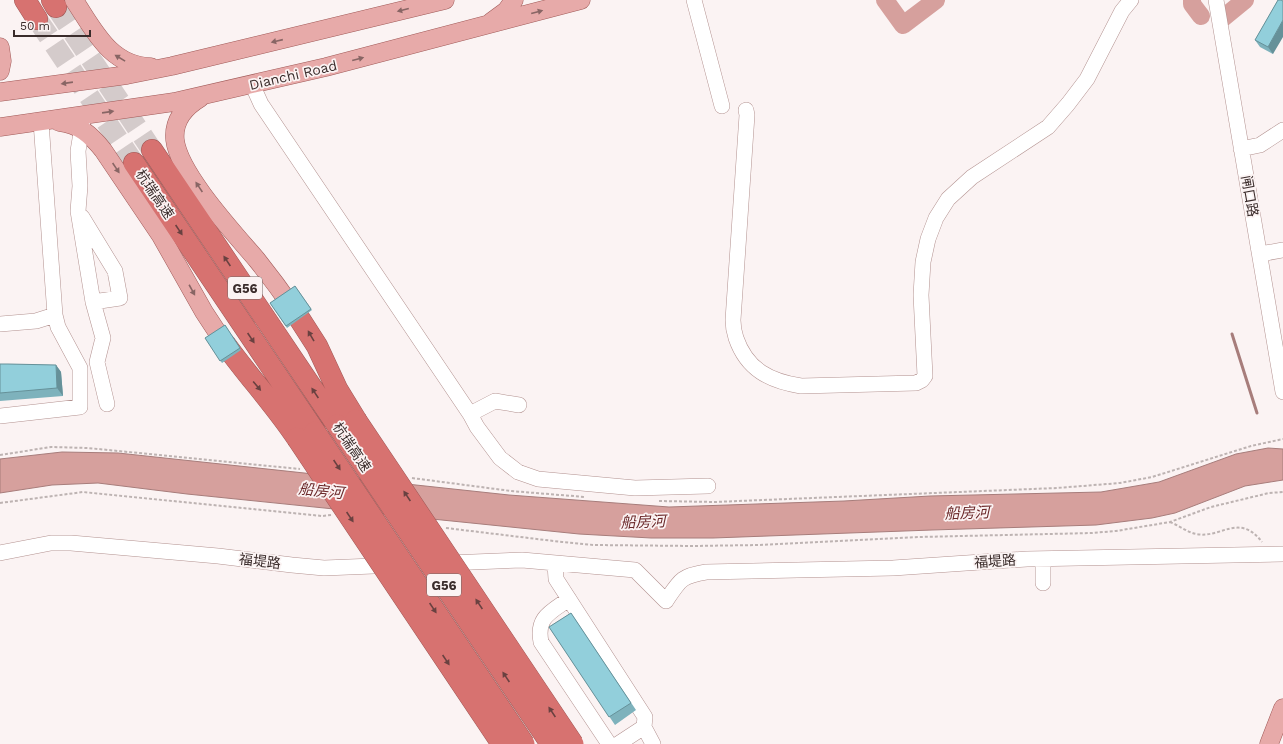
<svg xmlns="http://www.w3.org/2000/svg" width="1283" height="744" viewBox="0 0 1283 744" font-family="'Work Sans','Noto Sans SC',sans-serif">
<style>
.water{fill:#d6a09d;stroke:#a77d7b}
.lines{fill:none;stroke-linecap:round;stroke-linejoin:round}
.stream{stroke:#a77d7b;stroke-width:3}
.river{stroke:#d6a09d;stroke-width:18}
.highway-tunnel{stroke:#d4cbcb;stroke-width:21;stroke-dasharray:21 10;stroke-linecap:butt}
.minor-casing{stroke:#b39290;stroke-width:16}
.major-casing{stroke:#a05a58;stroke-width:19}
.highway-casing{stroke:#a05a58;stroke-width:22}
.path{stroke:#bdb3b2;stroke-width:2;stroke-dasharray:3 2;stroke-linecap:butt}
.minor{stroke:#fff;stroke-width:15}
.major{stroke:#e7aaa9;stroke-width:18}
.highway{stroke:#d77270;stroke-width:21}
.highway-bridge-casing{stroke:#a05a58;stroke-width:22;stroke-linecap:butt}
.highway-bridge{stroke:#d77270;stroke-width:21}
.wall{fill:#7eb2bc}
.shaded-wall{fill:#669199}
.building{fill:#92cfdb;stroke:#669199}
.oneway{fill:#886564}
.oneway2{fill:#694140}
.labels{text-anchor:middle;stroke-width:3.5;stroke-linejoin:round;paint-order:stroke}
.shield{fill:#fbf3f3;stroke:#746867;stroke-width:1}
.shield-label{font-size:13px;font-weight:bold;fill:#3a2c2b}
.street-label{font-size:14px;fill:#3a2c2b;stroke:#fbf3f3}
.water-label{font-size:15px;font-style:italic;fill:#6b292a;stroke:#fbf3f3}
</style>
<rect width="100%" height="100%" fill="#fbf3f3"/>
<!-- water -->
<path class="water" d="M 1268,448 L 1283,449 L 1283,480 L 1245,486 L 1175,513 L 1152,518 L 1096,525 L 932,530 L 713,538 L 651,538 L 579,534 L 187,494 L 98,483 L 52,485 L 0,493 L 0,459 L 62,452 L 118,453 L 509,495 L 669,507 L 844,501 L 930,496 L 1101,492 L 1159,482 L 1236,454 Z"/>
<g class="lines">
<!-- stream -->
<path class="stream" d="M 1232,334 L 1257,413"/>
<!-- river -->
<path class="river" d="M 885,0 L 903,25 L 936,0
M 1192,0 L 1192,4 L 1201,16
M 1223,18 L 1245,0"/>
<!-- highway-tunnel -->
<path class="highway-tunnel" d="M 56,7 L 152,150
M 37,19 L 134,163"/>
<defs>
<path id="minor" d="M 694,0 L 722,106
M 1216,0 L 1283,392
M 252,84 L 261,104 L 470,414 L 477,427 L 500,458 L 518,472 L 538,479 L 635,488 L 708,486
M 746,110 L 747,115 L 733,320 C 733,326 734,332 736,338 C 747,370 770,381 801,386 L 916,383 L 922,380 L 925,376 L 921,295 L 923,262 L 928,239 L 936,218 L 948,199 L 972,177 L 1048,127 L 1068,104 L 1087,79 L 1122,11 L 1131,0
M 83,121 L 78,151 L 80,186 L 78,211 L 93,302 L 103,338 L 97,362 L 107,404
M 1241,149 L 1260,145 L 1283,130
M 82,217 L 115,271 L 120,298 L 93,302
M 1260,254 L 1283,250
M 0,324 L 36,321 L 55,315
M 470,414 L 495,401 L 519,405
M 0,416 L 80,407 L 80,368 L 58,327 L 55,315 L 41,122
M 0,553 L 51,543 L 71,543 L 218,556 L 292,565 L 324,568 L 522,560 L 635,570 L 666,601 C 680,580 681,576 706,572 L 893,568 L 1027,559 L 1283,554
M 555,564 L 556,579 L 645,717 L 644,727 L 653,744
M 1043,583 L 1043,559
M 569,599 C 551,612 536,617 541,642 L 609,744
M 618,744 L 644,727"/>
<path id="major" d="M 74,0 C 94,30 110,66 151,67
M 491,22 L 506,11 L 514,0
M 0,47 L 2,61 L 0,71
M 0,92 L 127,75 L 172,66 L 445,0
M 200,98 C 185,107 173,120 175,140 C 179,174 234,233 257,260 C 269,275 281,291 292,307
M 59,122 C 79,124 91,135 103,150 L 161,236 L 204,312 L 225,344
M 0,127 L 174,102 L 326,67 L 581,0
M 1269,744 L 1283,708"/>
<path id="highway" d="M 25,0 L 37,19
M 52,0 L 56,7
M 152,150 L 337,425
M 134,163 L 315,432
M 292,307 L 317,346 L 337,389 L 356,420
M 225,344 C 248,376 275,405 297,438"/>
</defs>
<!-- minor casing -->
<use href="#minor" class="minor-casing"/>
<!-- major casing -->
<use href="#major" class="major-casing"/>
<!-- highway casing -->
<use href="#highway" class="highway-casing"/>
<!-- path -->
<path class="path" d="M 0,455 L 51,447 L 88,448 L 300,469
M 412,478 L 511,491 L 585,497
M 659,501 L 714,502 L 1057,488 L 1120,483 L 1152,477 L 1251,446 L 1283,439
M 0,503 L 83,492 L 322,516 L 331,515
M 1170,522 C 1178,525 1187,532 1196,534 C 1221,539 1239,512 1262,542
M 446,528 L 562,542 L 594,545 L 693,546 L 759,545 L 919,537 L 1092,533 L 1116,531 L 1170,522 L 1211,507 L 1269,493 L 1283,492"/>
<!-- minor -->
<use href="#minor" class="minor"/>
<!-- major -->
<use href="#major" class="major"/>
<!-- highway -->
<use href="#highway" class="highway"/>
<defs>
<path id="highway-bridge" d="M 356,420 L 573,744
M 337,425 L 551,744
M 315,432 L 524,744
M 297,438 L 502,744"/>
</defs>
<!-- highway-bridge casing -->
<use href="#highway-bridge" class="highway-bridge-casing"/>
<!-- highway-bridge -->
<use href="#highway-bridge" class="highway-bridge"/>
</g>
<!-- wall -->
<path class="wall" d="M 1278,0 L 1273,54 L 1260,47 L 1255,40 Z
M 295,286 L 312,310 L 287,328 L 270,303 Z
M 225,325 L 241,350 L 222,363 L 205,338 Z
M 0,364 L 56,365 L 61,372 L 63,396 L 0,401 Z
M 571,613 L 636,710 L 615,725 L 549,627 Z"/>
<!-- shaded-wall -->
<path class="shaded-wall" d="M 1283,20 L 1283,37 L 1273,54 L 1268,47 Z
M 56,365 L 61,372 L 63,396 L 57,388 Z"/>
<!-- building -->
<path class="building" d="M 1278,0 L 1281,0 L 1283,1 L 1283,20 L 1268,47 L 1255,40 Z
M 295,286 L 311,309 L 286,326 L 270,303 Z
M 225,325 L 240,348 L 220,361 L 205,338 Z
M 0,364 L 8,364 L 56,365 L 57,388 L 0,393 Z
M 571,613 L 631,703 L 609,717 L 549,627 Z"/>
<!-- one-way arrows -->
<defs><path id="oneway-solid" d="M-6-.8H1V-3.2L6.5 0L1 3.2V.8H-6Z"/></defs>
<g class="oneway">
<use href="#oneway-solid" transform="translate(403 10) rotate(166)"/>
<use href="#oneway-solid" transform="translate(537 12) rotate(-15)"/>
<use href="#oneway-solid" transform="translate(277 41) rotate(167)"/>
<use href="#oneway-solid" transform="translate(120 58) rotate(-149)"/>
<use href="#oneway-solid" transform="translate(358 59) rotate(-15)"/>
<use href="#oneway-solid" transform="translate(67 83) rotate(172)"/>
<use href="#oneway-solid" transform="translate(108 112) rotate(-8)"/>
<use href="#oneway-solid" transform="translate(116 168) rotate(56)"/>
<use href="#oneway-solid" transform="translate(199 187) rotate(-124)"/>
<use href="#oneway-solid" transform="translate(192 290) rotate(61)"/>
</g>
<g class="oneway2">
<use href="#oneway-solid" transform="translate(179 230) rotate(56)"/>
<use href="#oneway-solid" transform="translate(227 261) rotate(-124)"/>
<use href="#oneway-solid" transform="translate(311 336) rotate(-120)"/>
<use href="#oneway-solid" transform="translate(251 338) rotate(56)"/>
<use href="#oneway-solid" transform="translate(257 386) rotate(50)"/>
<use href="#oneway-solid" transform="translate(315 393) rotate(-124)"/>
<use href="#oneway-solid" transform="translate(337 465) rotate(56)"/>
<use href="#oneway-solid" transform="translate(407 496) rotate(-124)"/>
<use href="#oneway-solid" transform="translate(350 517) rotate(56)"/>
<use href="#oneway-solid" transform="translate(479 604) rotate(-124)"/>
<use href="#oneway-solid" transform="translate(433 608) rotate(56)"/>
<use href="#oneway-solid" transform="translate(446 660) rotate(56)"/>
<use href="#oneway-solid" transform="translate(506 677) rotate(-124)"/>
<use href="#oneway-solid" transform="translate(552 712) rotate(-124)"/>
</g>
<g class="labels">
<!-- shield labels -->
<g class="shield">
<rect x="228" y="277" width="34" height="22" rx="3"/>
<rect x="427" y="574" width="34" height="22" rx="3"/>
</g>
<g class="shield-label">
<text x="245" y="293">G56</text>
<text x="444" y="590">G56</text>
</g>
<!-- street labels -->
<g class="street-label">
<text transform="translate(293 75) rotate(-13)" y="5">Dianchi Road</text>
<text transform="translate(155 194) rotate(56)" y="5">杭瑞高速</text>
<text transform="translate(1250 196) rotate(80)" y="5">闸口路</text>
<text transform="translate(352 447) rotate(56)" y="5">杭瑞高速</text>
<text transform="translate(260 561) rotate(7)" y="5">福堤路</text>
<text transform="translate(995 561) rotate(-4)" y="5">福堤路</text>
</g>
<!-- water labels -->
<g class="water-label">
<text transform="translate(321 491) rotate(6)" y="5">船房河</text>
<text transform="translate(967 513) rotate(-2)" y="5">船房河</text>
<text transform="translate(643 522) rotate(-2)" y="5">船房河</text>
</g>
</g>
<!-- scale -->
<path d="M14 30v6h76v-6" fill="none" stroke="#3a2c2b" stroke-width="2"/>
<text x="20" y="30" font-size="12" fill="#3a2c2b" stroke="#fbf3f3" stroke-width="3" paint-order="stroke">50 m</text>
</svg>
